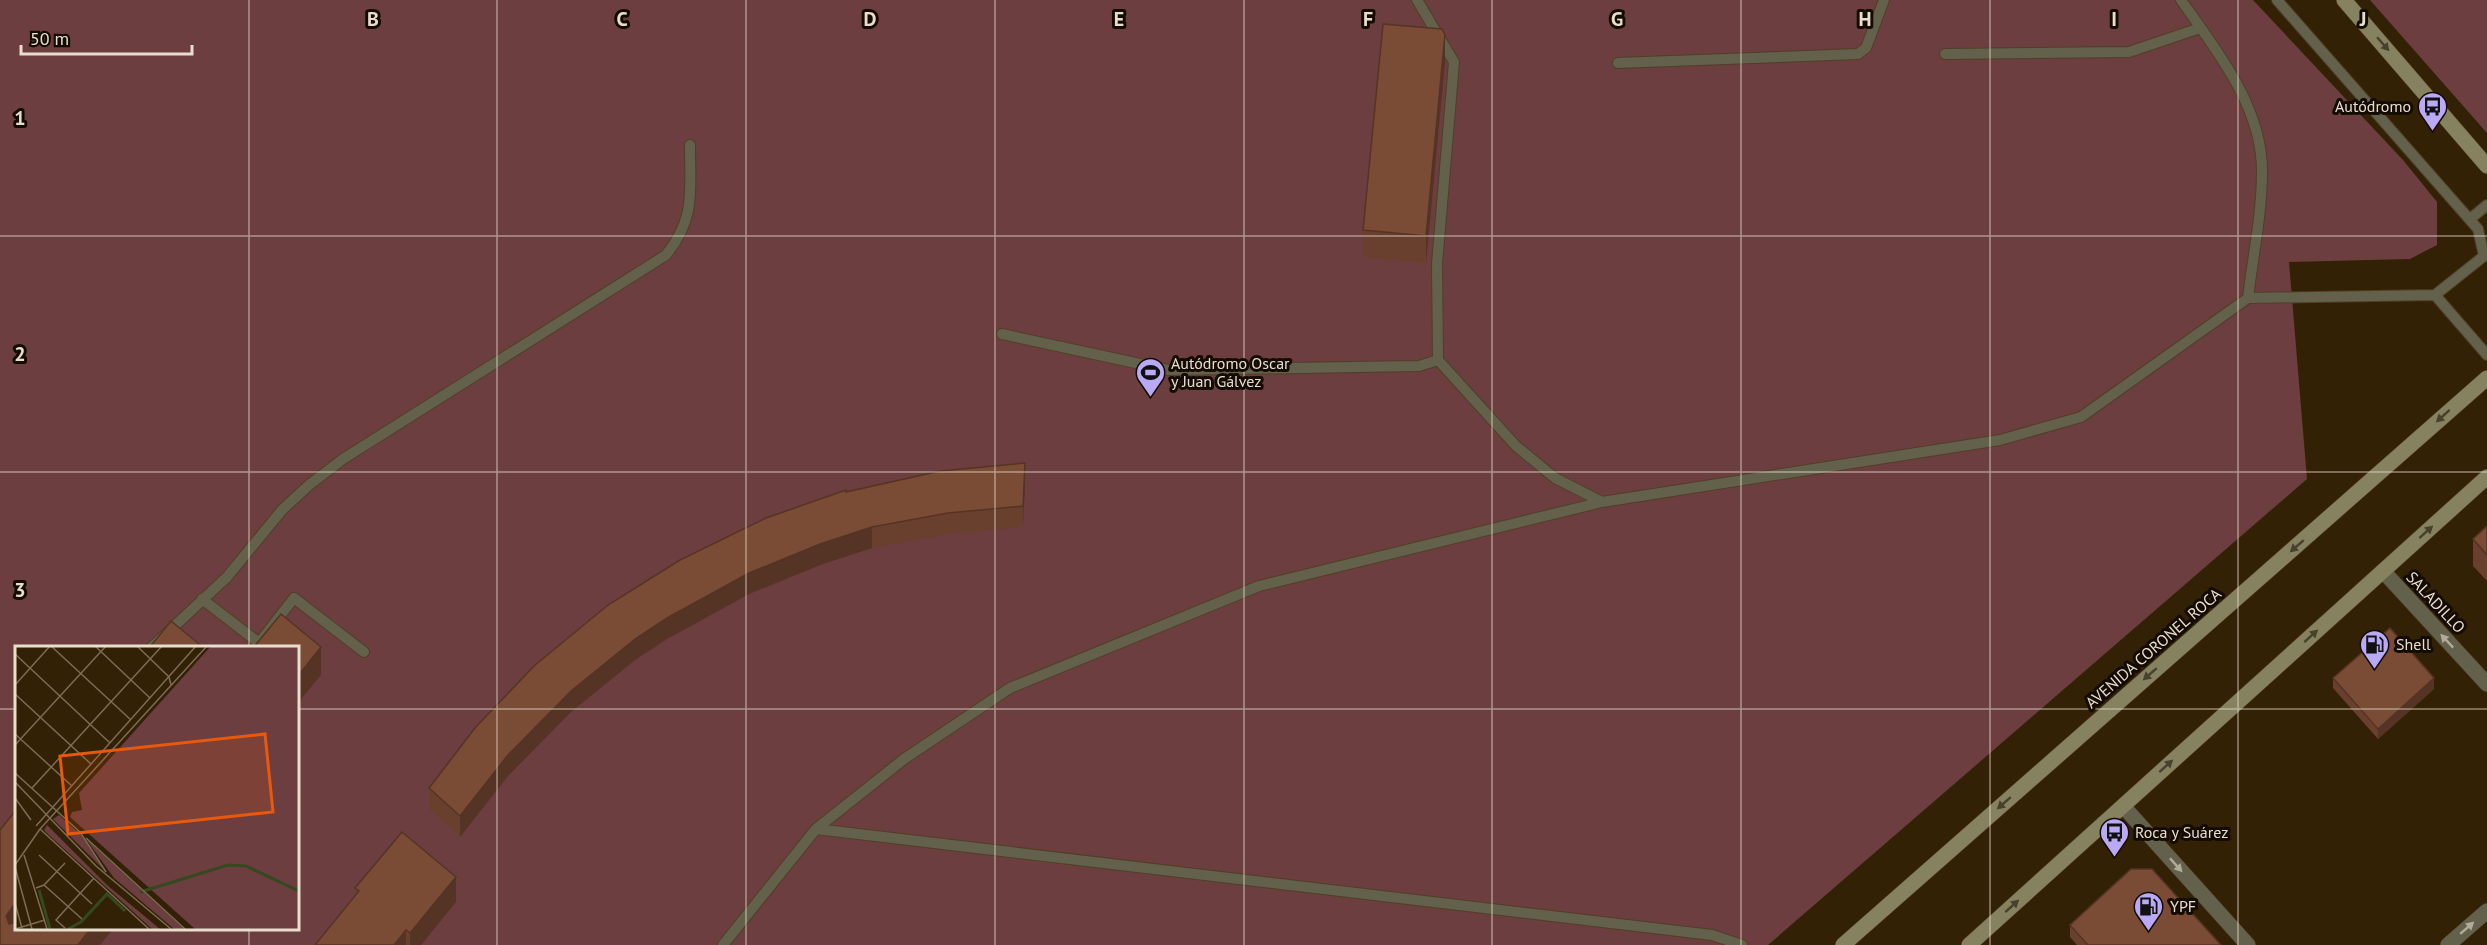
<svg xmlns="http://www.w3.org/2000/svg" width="2487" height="945" viewBox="0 0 2487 945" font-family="'PT Sans',sans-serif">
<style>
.green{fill:#6c3e40;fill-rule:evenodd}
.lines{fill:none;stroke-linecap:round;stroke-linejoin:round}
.lane-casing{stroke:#503f25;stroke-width:12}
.street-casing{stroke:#503f25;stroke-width:16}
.secondary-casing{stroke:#503f25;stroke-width:16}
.lane{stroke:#63614b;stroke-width:10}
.street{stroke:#63614b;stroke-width:15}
.secondary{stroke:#868260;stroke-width:15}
.wall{fill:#69402e}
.shaded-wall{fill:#553425}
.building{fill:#7a4b35;stroke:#553425;stroke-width:1.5}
.oneway{fill:#47412d}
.oneway2{fill:#b3ab99}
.grid{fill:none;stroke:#e9ddcd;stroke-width:1.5;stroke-opacity:0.55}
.labels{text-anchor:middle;stroke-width:6;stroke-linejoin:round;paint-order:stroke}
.poi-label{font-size:16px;fill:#e9ddcd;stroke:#140c03;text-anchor:start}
.street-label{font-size:16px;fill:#e9ddcd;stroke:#140c03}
.inset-river{fill:none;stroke:#34491d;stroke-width:3}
.inset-road{fill:none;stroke:#7c6c55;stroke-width:1.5}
.view{fill:#e8590c;fill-opacity:0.15;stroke:#e8590c;stroke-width:3}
.inset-edge{fill:none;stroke:#e9ddcd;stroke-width:3}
.grid-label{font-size:20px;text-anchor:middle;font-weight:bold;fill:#e9ddcd;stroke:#140c03;stroke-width:6;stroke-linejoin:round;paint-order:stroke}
</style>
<rect width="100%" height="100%" fill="#332105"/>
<!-- green -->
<path class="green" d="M 0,0 L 2253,0 L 2403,160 L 2437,202 L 2437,245 L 2410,259 L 2289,262 L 2307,479 L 1768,945 L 0,945 ZM 16,648 L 297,648 L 297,928 L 16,928 Z
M 2370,0 L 2487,0 L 2487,133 Z"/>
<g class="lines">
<defs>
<path id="lane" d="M 1417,0 L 1454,62 L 1437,264 L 1438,360 L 1516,446 L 1555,478 L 1602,502
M 2181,0 C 2216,50 2262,106 2262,171 C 2262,213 2253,256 2248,298
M 1945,54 L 2129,52 L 2200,28
M 1618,63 L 1858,54 L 1866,48 L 1884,0
M 2470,219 L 2487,205
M 2435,295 L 2487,355
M 1002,334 L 1168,370 L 1419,366 L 1438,360
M 202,599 L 259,643
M 151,648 L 227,577 L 282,510 L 309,485 L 343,459 L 666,255 C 696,218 690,190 690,145
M 255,648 L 294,598 L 364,652
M 816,829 L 1712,935 L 1742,945
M 723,945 L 816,829 L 904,759 L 1010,688 L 1259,586 L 1602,502 L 2000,440 L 2081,417 L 2248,298 L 2435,295 L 2484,256 L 2478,229 L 2277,0"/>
<path id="street" d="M 2383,571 L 2487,684
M 2123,806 L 2248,945
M 2448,945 L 2487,911"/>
<path id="secondary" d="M 2344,0 L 2487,166
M 1843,945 L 2487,378
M 1969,945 L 2487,477"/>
</defs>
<!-- lane casing -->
<use href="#lane" class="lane-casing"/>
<!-- street casing -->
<use href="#street" class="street-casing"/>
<!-- secondary casing -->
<use href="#secondary" class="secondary-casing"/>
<!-- lane -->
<use href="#lane" class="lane"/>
<!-- street -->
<use href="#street" class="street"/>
<!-- secondary -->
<use href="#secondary" class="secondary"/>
</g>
<!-- wall -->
<path class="wall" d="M 1445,62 L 1426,263 L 1363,257 L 1363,230 Z
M 1025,484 L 1023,527 L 948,534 L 872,548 L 820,565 L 749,594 L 667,639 L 635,660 L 571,712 L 508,776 L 460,837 L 429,809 L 429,788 L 846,492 Z
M 2487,526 L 2487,581 L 2473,566 L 2473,539 Z
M 2333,678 L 2434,689 L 2378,739 L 2333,688 Z
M 355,888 L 456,902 L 421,945 L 315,945 L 355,896 Z
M 2070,925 L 2221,945 L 2077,945 L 2070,937 Z"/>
<!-- shaded-wall -->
<path class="shaded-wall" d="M 1445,34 L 1445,62 L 1426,263 L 1426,236 Z
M 1025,463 L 1025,484 L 1023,527 L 1023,506 Z
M 872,527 L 872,548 L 820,565 L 749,594 L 667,639 L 635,660 L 571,712 L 508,776 L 460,837 L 460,816 L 508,755 L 571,691 L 635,639 L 667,618 L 749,573 L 820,544 Z
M 321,647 L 321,675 L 297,704 L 297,677 Z
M 2434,678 L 2434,689 L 2378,739 L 2378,729 Z
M 456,877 L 456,902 L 421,945 L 410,945 L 410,933 Z
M 16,902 L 16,928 L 6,943 L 6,916 Z
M 91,928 L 114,928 L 100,945 L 78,945 Z
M 406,930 L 406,945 L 394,945 Z"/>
<!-- building -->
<path class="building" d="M 1383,24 L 1442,29 L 1445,34 L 1426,236 L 1363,230 Z
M 1025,463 L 1023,506 L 948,513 L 872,527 L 820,544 L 749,573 L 667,618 L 635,639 L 571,691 L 508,755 L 460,816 L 429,788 L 475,728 L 534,666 L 608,605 L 680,560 L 766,518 L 846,490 L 846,492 L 940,471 Z
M 2487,526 L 2487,555 L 2473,539 Z
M 281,614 L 321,647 L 297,677 L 297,648 L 253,648 Z
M 171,621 L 204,648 L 149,648 Z
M 2390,628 L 2434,678 L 2378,729 L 2333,678 Z
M 16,810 L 16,902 L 6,916 L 9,924 L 16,923 L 16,928 L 91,928 L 78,945 L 0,945 L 0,830 Z
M 402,832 L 456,877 L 410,933 L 406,930 L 394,945 L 315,945 L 359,891 L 355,888 Z
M 2131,869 L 2152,869 L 2221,945 L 2088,945 L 2070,925 Z"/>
<!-- one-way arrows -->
<defs><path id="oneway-solid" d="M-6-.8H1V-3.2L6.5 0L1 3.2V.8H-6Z" transform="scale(1.5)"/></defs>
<g class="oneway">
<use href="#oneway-solid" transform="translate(2383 44) rotate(49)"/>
<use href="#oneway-solid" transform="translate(2443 416) rotate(138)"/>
<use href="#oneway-solid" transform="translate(2426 532) rotate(-42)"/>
<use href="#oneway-solid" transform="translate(2297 546) rotate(139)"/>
<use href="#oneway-solid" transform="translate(2311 636) rotate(-42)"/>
<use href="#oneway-solid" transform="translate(2150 674) rotate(139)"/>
<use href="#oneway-solid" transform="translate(2166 766) rotate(-42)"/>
<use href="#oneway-solid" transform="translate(2004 803) rotate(139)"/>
<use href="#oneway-solid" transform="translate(2012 906) rotate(-42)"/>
</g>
<g class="oneway2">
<use href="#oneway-solid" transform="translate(2447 641) rotate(-133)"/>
<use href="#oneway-solid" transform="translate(2176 865) rotate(48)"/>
<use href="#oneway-solid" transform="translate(2467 928) rotate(-41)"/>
</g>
<!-- grid -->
<path class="grid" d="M 249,0 L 249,648M 497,0 L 497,945M 746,0 L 746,945M 995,0 L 995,945M 1244,0 L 1244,945M 1492,0 L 1492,945M 1741,0 L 1741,945M 1990,0 L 1990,945M 2238,0 L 2238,945M 0,236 L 2487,236M 0,472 L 2487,472M 0,709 L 16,709M 297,709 L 2487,709M 249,928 L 249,945"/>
<!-- icons -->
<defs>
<symbol id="bus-pin" viewBox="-11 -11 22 30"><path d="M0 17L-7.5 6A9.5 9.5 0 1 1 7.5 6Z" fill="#baaaf6" stroke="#140c03"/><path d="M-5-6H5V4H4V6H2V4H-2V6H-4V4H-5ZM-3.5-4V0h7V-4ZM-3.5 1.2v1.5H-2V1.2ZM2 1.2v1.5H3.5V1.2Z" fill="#111"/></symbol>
<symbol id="stadium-pin" viewBox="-11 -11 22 30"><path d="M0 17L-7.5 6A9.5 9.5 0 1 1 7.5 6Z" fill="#baaaf6" stroke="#140c03"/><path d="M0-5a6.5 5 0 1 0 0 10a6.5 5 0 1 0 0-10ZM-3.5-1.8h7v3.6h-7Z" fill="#111"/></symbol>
<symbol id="fuel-pin" viewBox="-11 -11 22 30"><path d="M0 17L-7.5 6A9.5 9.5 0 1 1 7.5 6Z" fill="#baaaf6" stroke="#140c03"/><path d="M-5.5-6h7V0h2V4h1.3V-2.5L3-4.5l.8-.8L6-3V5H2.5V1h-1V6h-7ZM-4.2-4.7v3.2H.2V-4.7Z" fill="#111"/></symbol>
</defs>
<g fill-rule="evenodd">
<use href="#bus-pin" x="2416" y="90" width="33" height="45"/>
<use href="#stadium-pin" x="1134" y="356" width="33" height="45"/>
<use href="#fuel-pin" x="2358" y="628" width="33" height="45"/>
<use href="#bus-pin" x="2098" y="816" width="33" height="45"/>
<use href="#fuel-pin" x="2132" y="890" width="33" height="45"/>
</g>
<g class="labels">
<!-- poi labels -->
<g class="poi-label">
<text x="2411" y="112" text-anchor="end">Autódromo</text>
<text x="1171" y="369">Autódromo Oscar<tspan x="1171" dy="18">y Juan Gálvez</tspan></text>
<text x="2396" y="650">Shell</text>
<text x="2135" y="838">Roca y Suárez</text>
<text x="2170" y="912">YPF</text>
</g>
<!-- street labels -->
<g class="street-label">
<text transform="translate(2436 602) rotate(47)" y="6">SALADILLO</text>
<text transform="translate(2153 648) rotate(-41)" y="6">AVENIDA CORONEL ROCA</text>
</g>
</g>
<!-- overview -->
<g transform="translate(15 646)">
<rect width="284" height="284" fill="#332105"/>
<path d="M 196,0 L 283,0 L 283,283 L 180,283 L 55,171 L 57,166 L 67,164 L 64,147 ZM 44,169 L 66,189 L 89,224 L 38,173 ZM 32,179 L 92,239 L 145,283 L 137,283 L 35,190 L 29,184 ZM 71,193 L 169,283 L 159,283 L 99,232 Z" fill="#6c3e40"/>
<path class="inset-river" d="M 24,244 L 35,283M 125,246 L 213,219 L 231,220 L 284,245M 53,283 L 66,276 L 92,248 L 110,265"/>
<path class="inset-road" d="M 36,0 L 116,74M 80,0 L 135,52M 122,0 L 154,31 L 156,39M 0,8 L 95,97M 0,39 L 35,0M 0,48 L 76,118M 0,88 L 57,140M 0,99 L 91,0M 0,127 L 66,187M 0,136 L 81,220 L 156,283M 17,142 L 147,0M 0,152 L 16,174M 21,180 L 181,0M 25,183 L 134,283M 25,183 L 192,0M 65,186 L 91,226M 71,192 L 170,283M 9,209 L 32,283M 24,209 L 77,258M 0,219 L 25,183M 0,221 L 17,283M 29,239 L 67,273M 21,242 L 29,239 L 50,217M 0,257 L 7,282M 50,282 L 41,274 L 79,232M 0,283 L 30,274"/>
<path class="view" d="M 250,88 L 258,166 L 53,188 L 45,110 Z"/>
<rect width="284" height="284" class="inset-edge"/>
</g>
<g class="grid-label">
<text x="373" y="26">B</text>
<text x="622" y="26">C</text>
<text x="870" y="26">D</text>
<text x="1119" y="26">E</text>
<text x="1368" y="26">F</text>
<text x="1617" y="26">G</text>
<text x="1865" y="26">H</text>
<text x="2114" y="26">I</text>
<text x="2363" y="26">J</text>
<text x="20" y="125">1</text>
<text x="20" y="361">2</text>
<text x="20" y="597">3</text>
</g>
<!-- scale -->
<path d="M21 45v9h171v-9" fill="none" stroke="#e9ddcd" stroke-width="3"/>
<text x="30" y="45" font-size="18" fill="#e9ddcd" stroke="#140c03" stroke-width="4.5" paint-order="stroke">50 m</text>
</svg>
